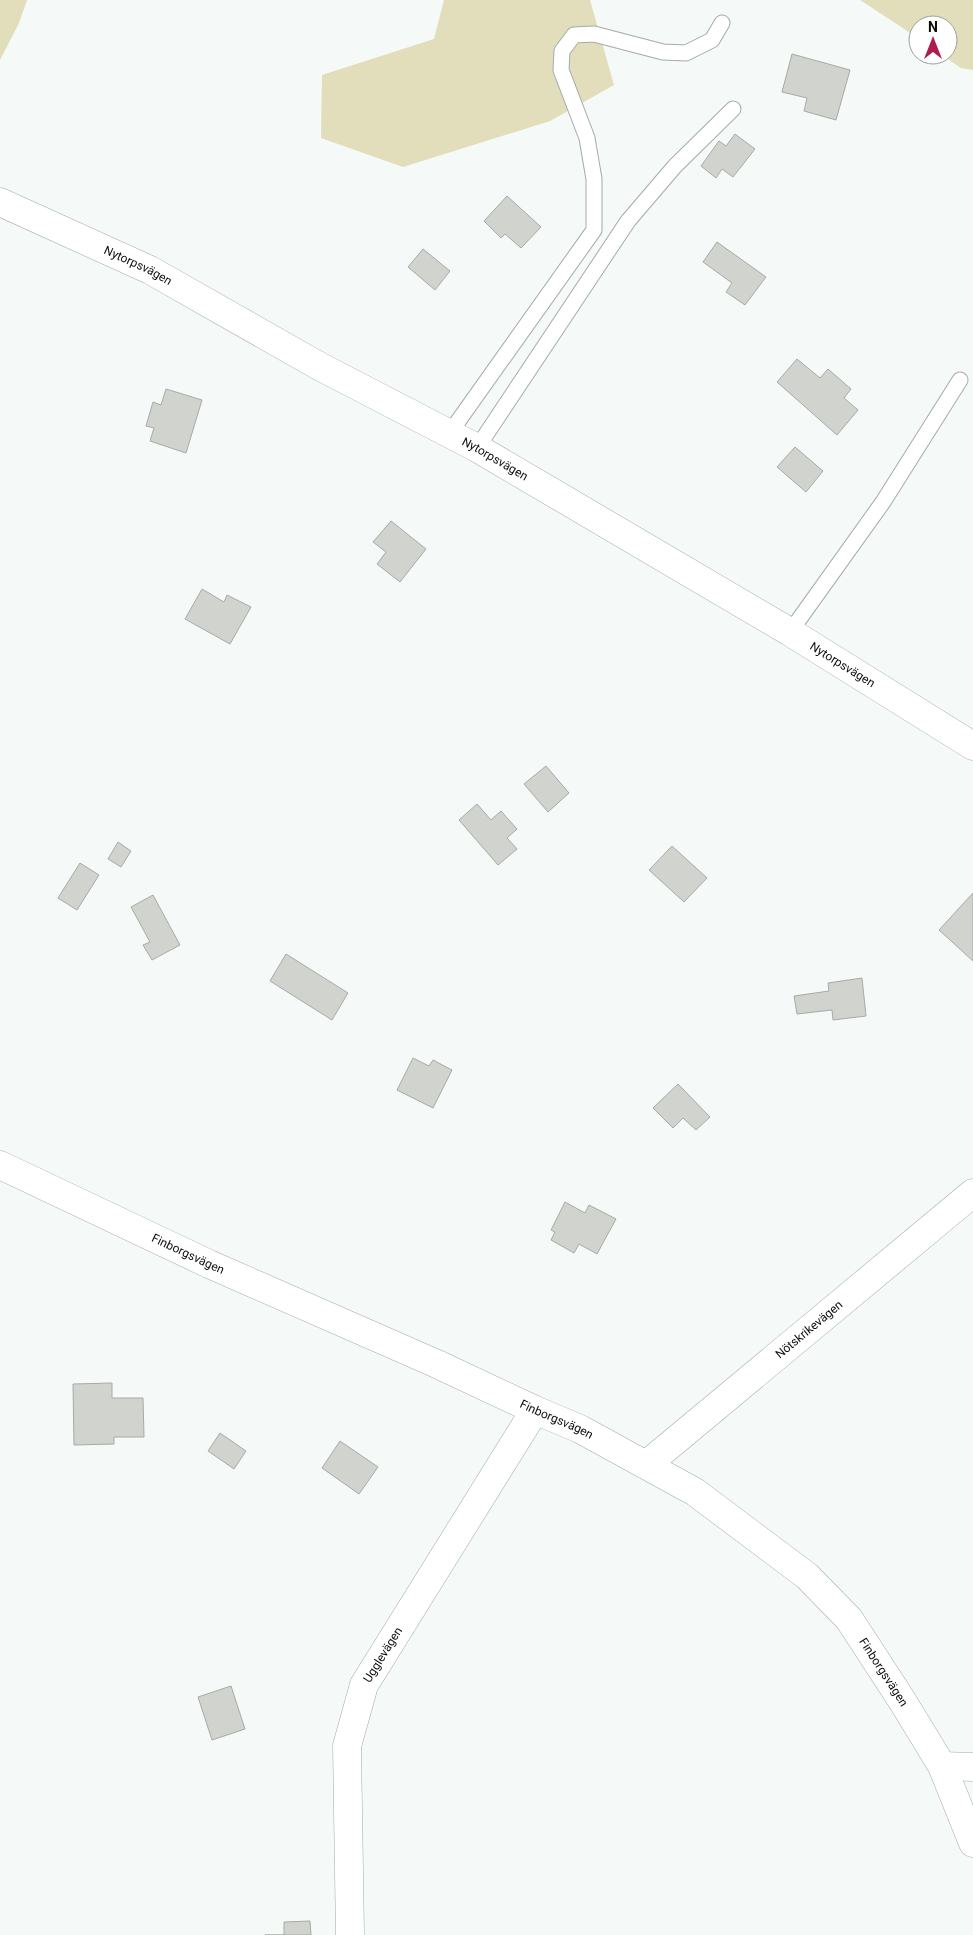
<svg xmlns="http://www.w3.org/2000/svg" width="973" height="1935" viewBox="0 0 973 1935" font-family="Roboto,sans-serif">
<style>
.green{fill:#e2ddbb}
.building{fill:#d1d3cf;stroke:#a8aaa7}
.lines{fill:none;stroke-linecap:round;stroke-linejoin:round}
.lane-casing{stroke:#a6aaa8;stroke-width:17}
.street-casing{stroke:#a6aaa8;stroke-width:29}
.secondary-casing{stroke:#a6aaa8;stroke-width:29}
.lane{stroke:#fff;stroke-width:15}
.street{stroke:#fff;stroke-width:28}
.secondary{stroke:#fff;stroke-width:28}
.labels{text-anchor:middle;stroke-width:4;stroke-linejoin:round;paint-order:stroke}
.street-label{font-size:12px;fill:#0c0e0d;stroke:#fff}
</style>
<rect width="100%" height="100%" fill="#f5f9f7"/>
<!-- green -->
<path class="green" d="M 0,0 L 27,0 L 19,23 L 0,60 Z
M 444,0 L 590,0 L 614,85 L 550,121 L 403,167 L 321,138 L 322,75 L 434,39 Z
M 860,0 L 973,0 L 973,70 L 961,68 L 942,55 L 948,55 L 948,25 L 918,25 L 918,38 Z"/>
<!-- building -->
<path class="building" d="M 792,54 L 850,70 L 836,120 L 804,111 L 807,98 L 782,92 Z
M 735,134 L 755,149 L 733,177 L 722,169 L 716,178 L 701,166 L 719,141 L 726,146 Z
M 507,196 L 541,227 L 521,248 L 505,234 L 501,238 L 484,221 Z
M 717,242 L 766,277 L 745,305 L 726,292 L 732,283 L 703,262 Z
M 423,249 L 450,271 L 435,290 L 408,267 Z
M 797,359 L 820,378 L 828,369 L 851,389 L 844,398 L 858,410 L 837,435 L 777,382 Z
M 166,389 L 202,400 L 186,453 L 150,441 L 154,428 L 146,426 L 153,402 L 161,405 Z
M 795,447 L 823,471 L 806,492 L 777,467 Z
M 391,521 L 426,549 L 400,582 L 377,564 L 386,552 L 373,542 Z
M 202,589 L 224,602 L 227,595 L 251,607 L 230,644 L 185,619 Z
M 546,766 L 569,793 L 548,812 L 524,784 Z
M 477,804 L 491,820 L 501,811 L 517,829 L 507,838 L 517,849 L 498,865 L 459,820 Z
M 118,842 L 131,851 L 121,867 L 108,859 Z
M 672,846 L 707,878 L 684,902 L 649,870 Z
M 80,863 L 99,875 L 77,910 L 58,898 Z
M 973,893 L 973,961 L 939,930 Z
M 153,895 L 180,945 L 152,960 L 143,945 L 150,942 L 131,907 Z
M 286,954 L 348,993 L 332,1020 L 270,981 Z
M 862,978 L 866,1016 L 833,1020 L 832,1010 L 797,1014 L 794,996 L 829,991 L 828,983 Z
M 413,1058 L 429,1066 L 433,1060 L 452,1070 L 433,1108 L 397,1090 Z
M 678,1084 L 710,1117 L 696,1130 L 683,1118 L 673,1128 L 653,1108 Z
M 565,1202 L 585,1213 L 589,1205 L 616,1219 L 597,1254 L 579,1244 L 574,1253 L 551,1240 L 555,1232 L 551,1230 Z
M 112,1383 L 112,1398 L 143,1398 L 144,1437 L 114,1437 L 114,1444 L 74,1445 L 73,1384 Z
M 220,1433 L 246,1451 L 234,1469 L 208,1451 Z
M 340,1441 L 378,1467 L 359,1494 L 322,1468 Z
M 231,1686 L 245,1729 L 212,1740 L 198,1697 Z
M 310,1921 L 311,1935 L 265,1935 L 284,1935 L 284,1922 Z"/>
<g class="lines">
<defs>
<path id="lane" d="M 449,434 L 594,230 L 594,179 L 587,138 L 561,70 L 562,51 L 574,35 L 594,34 L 663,52 L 686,53 L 712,40 L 722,23
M 477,448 L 628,221 L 675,166 L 733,109
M 790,632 L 883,502 L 960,380"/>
<g id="street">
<path id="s1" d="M 0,1165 L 209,1264 L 437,1364 L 535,1410 L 580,1429 L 695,1492 L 807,1576 L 849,1619 L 903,1702 L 942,1766 L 973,1843"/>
<path id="s2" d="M 646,1465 L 973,1193"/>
<path d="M 942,1766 L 973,1767"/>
<path id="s3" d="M 350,1935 L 347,1746 L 364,1685 L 535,1410"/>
</g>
<g id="secondary">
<path id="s4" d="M 0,202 L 150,270 L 319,366 L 477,448 L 790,632 L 973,746"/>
</g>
</defs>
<!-- lane casing -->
<use href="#lane" class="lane-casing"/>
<!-- street casing -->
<use href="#street" class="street-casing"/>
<!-- secondary casing -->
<use href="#secondary" class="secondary-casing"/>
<!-- lane -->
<use href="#lane" class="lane"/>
<!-- street -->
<use href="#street" class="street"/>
<!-- secondary -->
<use href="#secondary" class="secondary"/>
</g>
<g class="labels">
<!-- street labels -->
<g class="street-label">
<text dy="4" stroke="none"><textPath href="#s4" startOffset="152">Nytorpsvägen</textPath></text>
<text dy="4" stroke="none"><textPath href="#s4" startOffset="558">Nytorpsvägen</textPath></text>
<text dy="4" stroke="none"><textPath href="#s4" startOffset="962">Nytorpsvägen</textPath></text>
<text dy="4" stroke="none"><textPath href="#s1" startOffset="208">Finborgsvägen</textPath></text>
<text dy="4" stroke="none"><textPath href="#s2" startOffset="212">Nötskrikevägen</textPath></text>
<text dy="4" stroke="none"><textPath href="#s1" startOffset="612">Finborgsvägen</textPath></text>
<text dy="4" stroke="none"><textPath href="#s3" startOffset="288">Ugglevägen</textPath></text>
<text dy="4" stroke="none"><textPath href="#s1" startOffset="1032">Finborgsvägen</textPath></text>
</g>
</g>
<!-- north arrow -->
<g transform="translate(933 40)"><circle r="24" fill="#ffffff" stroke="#9e9f9e"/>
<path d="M0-4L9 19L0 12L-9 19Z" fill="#ad1b4f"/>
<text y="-8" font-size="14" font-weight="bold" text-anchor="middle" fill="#0c0e0d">N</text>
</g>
</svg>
